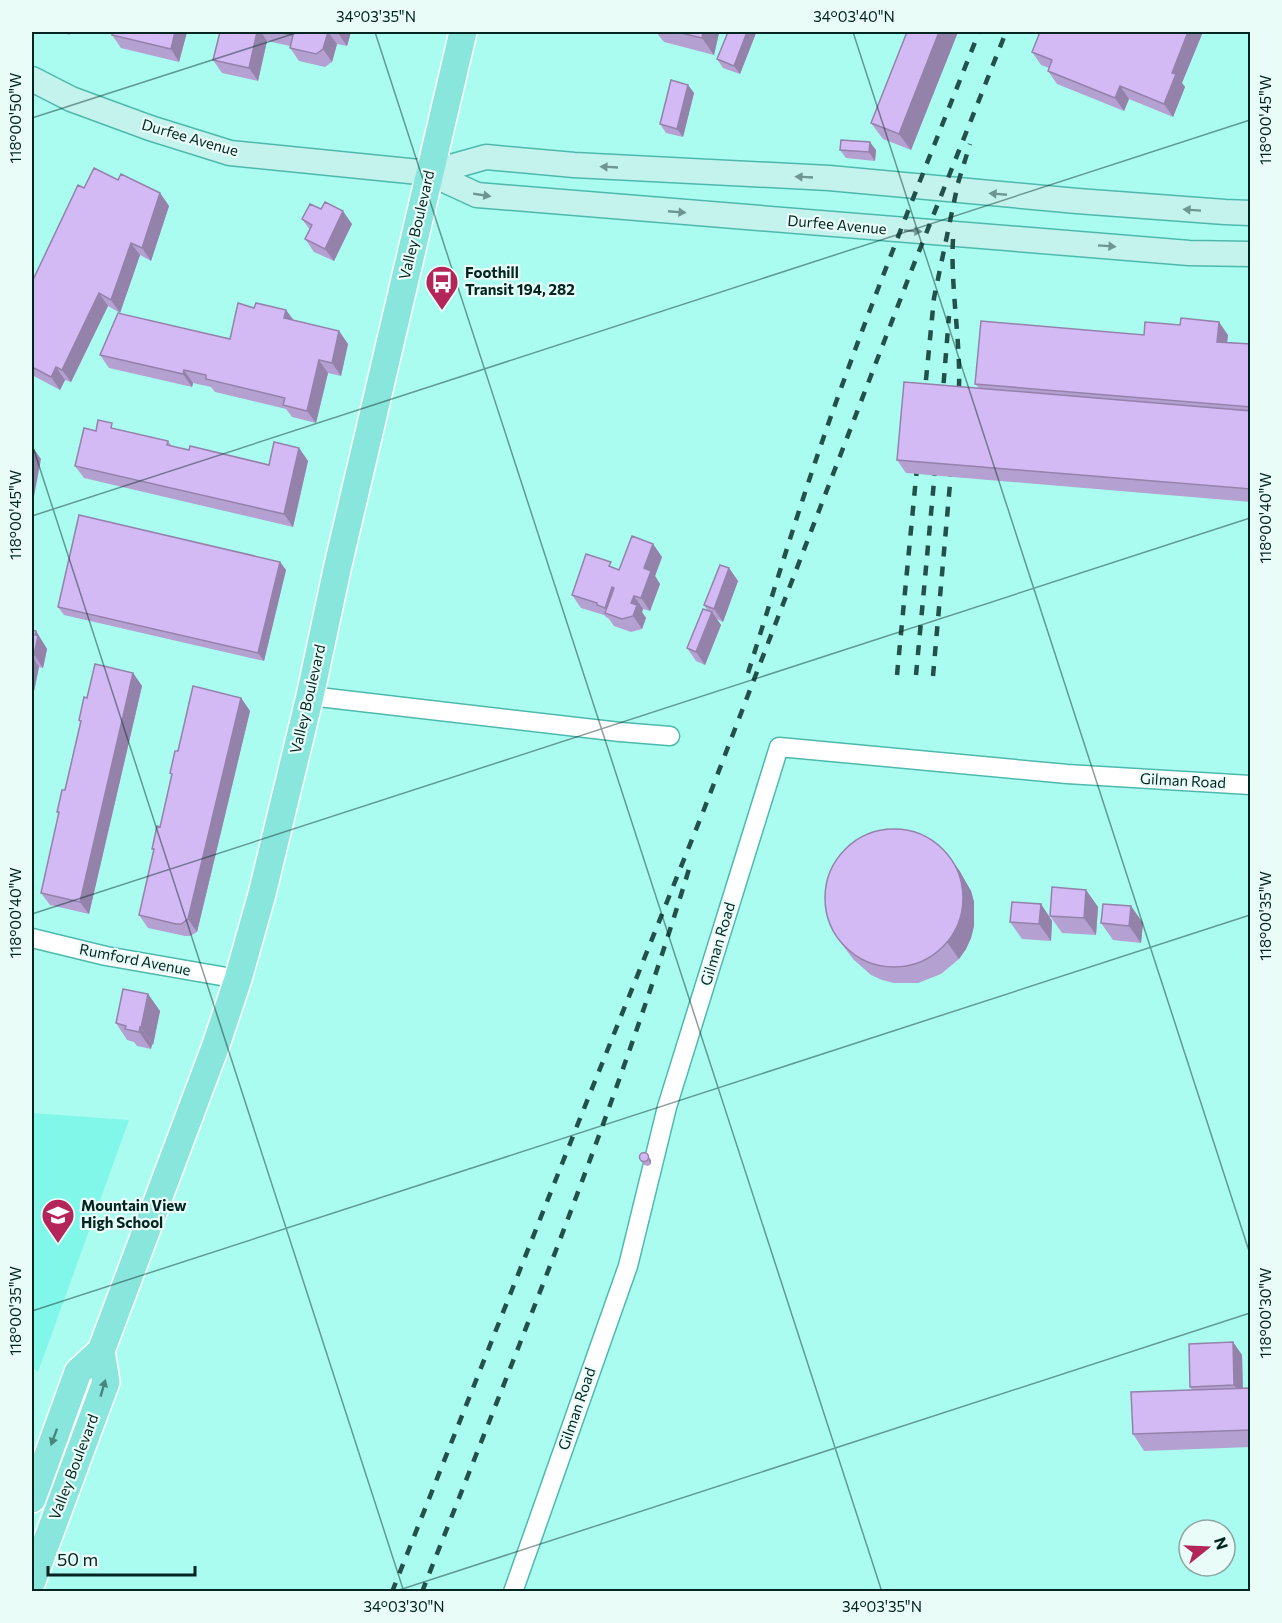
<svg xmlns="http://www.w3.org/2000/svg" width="1282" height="1623" viewBox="0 0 1282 1623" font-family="Commissioner,sans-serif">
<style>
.built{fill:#80f7e8}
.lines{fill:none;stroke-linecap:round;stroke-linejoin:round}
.street-casing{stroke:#4db9ac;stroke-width:21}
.secondary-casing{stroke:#4db9ac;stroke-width:27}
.primary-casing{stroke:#fff;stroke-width:30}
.street{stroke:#fff;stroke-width:18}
.secondary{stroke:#c4f2ed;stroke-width:24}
.primary{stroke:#89e6dc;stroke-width:27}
.rail{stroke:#24504b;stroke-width:4.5;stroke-dasharray:10 10;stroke-linecap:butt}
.wall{fill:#b5a0d2}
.shaded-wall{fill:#9482ab}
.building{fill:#d3baf4;stroke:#9482ab;stroke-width:1.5}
.oneway{fill:#6d9691}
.oneway2{fill:#46867e}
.ticks{fill:none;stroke:#022521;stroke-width:1.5;stroke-opacity:0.45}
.labels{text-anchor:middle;stroke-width:4.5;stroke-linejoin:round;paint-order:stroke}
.street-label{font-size:15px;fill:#022521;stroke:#e9fcf8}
.poi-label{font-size:15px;font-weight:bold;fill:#022521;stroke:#e9fcf8;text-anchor:start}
.neatline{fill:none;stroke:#022521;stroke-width:2}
.ticks-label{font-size:15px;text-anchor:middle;fill:#022521}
</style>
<rect width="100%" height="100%" fill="#abfcf0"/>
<!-- built -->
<path class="built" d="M 32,1113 L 129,1120 L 38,1372 L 33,1368 L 32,1371 Z"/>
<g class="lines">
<defs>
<path id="street" d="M 310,696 L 620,732 L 670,736
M 32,938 L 106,956 L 238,979
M 513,1592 L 628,1266 L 667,1107 L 779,747 L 1067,774 L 1250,785"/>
<path id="secondary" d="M 32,79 L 71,99 L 150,128 L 230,153 L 429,173 L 477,195 L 1189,253 L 1250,254
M 429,173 L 486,157 L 574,165 L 829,178 L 1077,201 L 1225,212 L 1250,213"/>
<path id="primary" d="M 32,1499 L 78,1372 L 101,1351 L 216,1045 L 238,979 L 262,894 L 310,696 L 338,565 L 463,32
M 32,1581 L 106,1382 L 101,1351"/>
</defs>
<!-- street casing -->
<use href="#street" class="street-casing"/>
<!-- secondary casing -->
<use href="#secondary" class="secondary-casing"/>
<!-- primary casing -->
<use href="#primary" class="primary-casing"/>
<!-- street -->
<use href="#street" class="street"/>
<!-- secondary -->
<use href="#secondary" class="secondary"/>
<!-- primary -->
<use href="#primary" class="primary"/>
<!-- rail -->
<path class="rail" d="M 953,239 C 950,294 963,349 958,404
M 924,400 L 934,298 L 958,183 L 970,144
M 942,403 L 949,316
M 748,673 C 776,584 803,494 835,405 C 880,279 930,156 979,32
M 897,675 L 918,457
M 916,675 L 936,460
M 933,676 L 952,461
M 392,1592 L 579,1121 L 703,812 L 912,269 L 1006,32
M 422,1592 C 516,1352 614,1115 689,869"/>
</g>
<!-- wall -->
<path class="wall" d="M 60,32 L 71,32 L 70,35 Z
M 187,32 L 179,62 L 121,48 L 112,35 Z
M 220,32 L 351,32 L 347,46 L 337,44 L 332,62 L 325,67 L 299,61 L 290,48 L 290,46 L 267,41 L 258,81 L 222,73 L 213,60 Z
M 656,32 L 718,32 L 719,33 L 714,55 L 664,42 Z
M 907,32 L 958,32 L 911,150 L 883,139 L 871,123 Z
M 756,33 L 740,74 L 723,68 L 717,59 Z
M 1032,52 L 1182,83 L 1185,87 L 1173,117 L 1129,99 L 1124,111 L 1057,84 L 1048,71 L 1049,68 L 1041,65 Z
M 688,85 L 694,93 L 683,137 L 666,133 L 660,124 Z
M 840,150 L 876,150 L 875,161 L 846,158 Z
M 118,180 L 160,193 L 169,206 L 151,261 L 140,255 L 120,313 L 108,306 L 71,382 L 65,380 L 60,390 L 32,375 L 32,282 L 84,188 Z
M 302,219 L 352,224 L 334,261 L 314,252 L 305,239 L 310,230 Z
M 254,308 L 286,310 L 294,320 L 339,331 L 348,344 L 341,376 L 328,373 L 316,423 L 292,417 L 286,409 L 215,392 L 211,387 L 193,383 L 192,387 L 109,368 L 100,355 L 230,339 Z
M 1228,335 L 1227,342 L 1251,344 L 1251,502 L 906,473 L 897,460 L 979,388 L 975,384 Z
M 115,429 L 168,441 L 172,446 L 189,450 L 269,465 L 299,448 L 308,461 L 293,527 L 84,478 L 75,466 L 96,431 Z
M 653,544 L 662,557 L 655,576 L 660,584 L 650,611 L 643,609 L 642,612 L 646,618 L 642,629 L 631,632 L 614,626 L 609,619 L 606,617 L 604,615 L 581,608 L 572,595 L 615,568 L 619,570 Z
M 280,562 L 286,570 L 264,661 L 64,615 L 58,607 Z
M 729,568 L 738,581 L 723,622 L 717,619 L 721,625 L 705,665 L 696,661 L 687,648 L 708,611 L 704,605 Z
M 32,630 L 36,631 L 47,649 L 43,668 L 39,667 L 32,701 Z
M 133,673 L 142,686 L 89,914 L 50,905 L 41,893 L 59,815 L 57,812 L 65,790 L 80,723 L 79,720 L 87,698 Z
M 241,698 L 250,711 L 197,932 L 190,936 L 185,936 L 148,928 L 139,915 L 154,851 L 152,849 L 160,827 L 172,776 L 170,773 L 178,751 Z
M 959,870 L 971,891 L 974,902 L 974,926 L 971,938 L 966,949 L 959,959 L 941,974 L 918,983 L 894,983 L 882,980 L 871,975 L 853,959 L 841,943 Z
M 1086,890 L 1098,907 L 1096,935 L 1062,933 L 1050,916 Z
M 1041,904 L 1052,921 L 1051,941 L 1022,939 L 1010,922 Z
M 1101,923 L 1143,923 L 1141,943 L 1113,940 Z
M 148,994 L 160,1011 L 153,1045 L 152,1044 L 151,1049 L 137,1046 L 134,1042 L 127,1040 L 116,1023 Z
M 639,1158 L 651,1160 L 651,1164 L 648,1166 L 644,1165 Z
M 1233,1342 L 1242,1355 L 1243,1388 L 1251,1388 L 1251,1447 L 1144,1451 L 1133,1434 L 1192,1390 L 1190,1387 Z"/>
<!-- shaded-wall -->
<path class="shaded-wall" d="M 175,32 L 187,32 L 179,62 L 171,49 Z
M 257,32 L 261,32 L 267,41 L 258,81 L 249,68 Z
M 328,32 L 337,44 L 332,62 L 323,49 Z
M 339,32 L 351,32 L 347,46 L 338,33 Z
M 703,32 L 718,32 L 719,33 L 714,55 L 702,38 Z
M 747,32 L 755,32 L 756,33 L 740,74 L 734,66 Z
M 939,32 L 958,32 L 911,150 L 899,134 Z
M 1188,32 L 1203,32 L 1182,83 L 1185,87 L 1173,117 L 1164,104 L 1172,73 Z
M 688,85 L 694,93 L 683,137 L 677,129 Z
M 1120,86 L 1129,99 L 1124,111 L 1115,98 Z
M 870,142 L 876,150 L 875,161 L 869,152 Z
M 160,193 L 169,206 L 151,261 L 142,248 Z
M 343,211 L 352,224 L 334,261 L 325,249 Z
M 131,243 L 140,255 L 120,313 L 111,300 Z
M 99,293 L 108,306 L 71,382 L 62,370 Z
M 286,310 L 295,323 L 284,318 Z
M 1219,322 L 1228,335 L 1226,354 L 1217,342 Z
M 339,331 L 348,344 L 341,376 L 332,363 Z
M 319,360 L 328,373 L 316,423 L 307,411 Z
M 56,367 L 65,380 L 60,390 L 51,377 Z
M 184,370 L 193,383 L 192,387 L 183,374 Z
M 32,446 L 41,459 L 32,507 Z
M 299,448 L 308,461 L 293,527 L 284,514 Z
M 653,544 L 662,557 L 655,576 L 660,584 L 650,611 L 641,598 L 644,568 Z
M 280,562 L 286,570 L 264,661 L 258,653 Z
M 729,568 L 738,581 L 723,622 L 714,609 Z
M 612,587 L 621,600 L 611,615 L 605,608 Z
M 634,596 L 643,609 L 642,612 L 646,618 L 642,629 L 633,616 L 631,603 Z
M 712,612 L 721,625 L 705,665 L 696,652 Z
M 36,631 L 47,649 L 43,668 L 34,655 Z
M 32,655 L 39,667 L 32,701 Z
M 133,673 L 142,686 L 89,914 L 80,902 Z
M 241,698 L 250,711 L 197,932 L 188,919 Z
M 947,853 L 959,870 L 971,891 L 974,902 L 974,926 L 971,938 L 966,949 L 959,959 L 947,942 Z
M 1086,890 L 1098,907 L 1096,935 L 1084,918 Z
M 1041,904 L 1052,921 L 1051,941 L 1039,924 Z
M 1131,906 L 1143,923 L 1141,943 L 1129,926 Z
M 148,994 L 160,1011 L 153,1045 L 141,1028 Z
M 140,1027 L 152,1044 L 151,1049 L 139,1032 Z
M 648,1156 L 651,1160 L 651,1164 L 648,1159 Z
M 1233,1342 L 1242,1355 L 1243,1398 L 1234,1385 Z"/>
<!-- building -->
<path class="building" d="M 113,32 L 175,32 L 171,49 L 112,35 Z
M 220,32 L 257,32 L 249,68 L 213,60 Z
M 275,32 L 328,32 L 323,49 L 316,54 L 290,48 L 293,35 Z
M 677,32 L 703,32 L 702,38 Z
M 728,32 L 747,32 L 734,66 L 717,59 Z
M 907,32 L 939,32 L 899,134 L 871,123 Z
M 1040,32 L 1188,32 L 1172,73 L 1176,74 L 1164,104 L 1120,86 L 1115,98 L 1048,71 L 1052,60 L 1032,52 Z
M 671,80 L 688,85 L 677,129 L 660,124 Z
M 841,140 L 870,142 L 869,152 L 840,150 Z
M 94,168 L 118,180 L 121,174 L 160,193 L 142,248 L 131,243 L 111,300 L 99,293 L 62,370 L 56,367 L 51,377 L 32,367 L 32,282 L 78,185 L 84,188 Z
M 325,202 L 343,211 L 325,249 L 305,239 L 312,225 L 302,219 L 310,204 L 321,209 Z
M 238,303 L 254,308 L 256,303 L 286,310 L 284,318 L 339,331 L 332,363 L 319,360 L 307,411 L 283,405 L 285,398 L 206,379 L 206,375 L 184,370 L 183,374 L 100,355 L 118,313 L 230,339 Z
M 1181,318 L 1219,322 L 1217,342 L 1251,344 L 1251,407 L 975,384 L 981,321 L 1144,335 L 1145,322 L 1180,325 Z
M 904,382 L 1251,411 L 1251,489 L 897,460 Z
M 98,420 L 112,423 L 111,428 L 168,441 L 167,445 L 189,450 L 190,446 L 269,465 L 274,442 L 299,448 L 284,514 L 75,466 L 84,428 L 96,431 Z
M 79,515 L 280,562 L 258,653 L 58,607 Z
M 632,536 L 653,544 L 644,568 L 651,571 L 641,598 L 634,596 L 631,603 L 637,605 L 633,616 L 622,619 L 605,613 L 614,588 L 612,587 L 605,608 L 597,605 L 597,603 L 572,595 L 586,554 L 611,562 L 609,566 L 619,570 Z
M 720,565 L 729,568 L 714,609 L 704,605 Z
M 703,609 L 712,612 L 696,652 L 687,648 Z
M 32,630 L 36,631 L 35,635 L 38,636 L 34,655 L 32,654 Z
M 95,664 L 133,673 L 80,902 L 41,893 L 59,812 L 57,812 L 62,790 L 65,790 L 81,721 L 79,720 L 84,697 L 87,698 Z
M 193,686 L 241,698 L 188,919 L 181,924 L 176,924 L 139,915 L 154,849 L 152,849 L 157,826 L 160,827 L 172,774 L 170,773 L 175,751 L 178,751 Z
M825 898a69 69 0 1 1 138 0a69 69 0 1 1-138 0Z
M 1052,887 L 1086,890 L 1084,918 L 1050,916 Z
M 1012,902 L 1041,904 L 1039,924 L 1010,922 Z
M 1103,904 L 1131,906 L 1129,926 L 1101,923 Z
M 123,989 L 148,994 L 141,1028 L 140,1027 L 139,1032 L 125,1029 L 126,1026 L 116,1023 Z
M639.5 1157a4.5 4.5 0 1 1 9 0a4.5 4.5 0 1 1-9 0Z
M 1233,1342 L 1234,1385 L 1190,1387 L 1189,1344 Z
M 1251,1388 L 1251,1430 L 1133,1434 L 1131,1392 Z"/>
<!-- one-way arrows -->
<defs><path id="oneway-solid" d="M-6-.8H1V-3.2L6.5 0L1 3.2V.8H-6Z" transform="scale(1.5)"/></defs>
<g class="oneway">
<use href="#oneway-solid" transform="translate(609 167) rotate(-177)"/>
<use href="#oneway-solid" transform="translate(804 177) rotate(-177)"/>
<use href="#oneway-solid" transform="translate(998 194) rotate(-175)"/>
<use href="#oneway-solid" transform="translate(482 195) rotate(9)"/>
<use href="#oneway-solid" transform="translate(1192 210) rotate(-176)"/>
<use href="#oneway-solid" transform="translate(677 212) rotate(5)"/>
<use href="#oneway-solid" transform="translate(913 231) rotate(4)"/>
<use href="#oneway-solid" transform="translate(1107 246) rotate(4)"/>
</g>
<g class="oneway2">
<use href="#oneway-solid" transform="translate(103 1388) rotate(-74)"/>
<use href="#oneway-solid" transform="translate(54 1437) rotate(110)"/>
</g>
<!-- ticks -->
<path class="ticks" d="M 375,32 L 882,1592M 853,32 L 1250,1254M 32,118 L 299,32M 32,444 L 404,1592M 32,516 L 1250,120M 32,914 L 1250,518M 32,1311 L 1250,915M 393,1592 L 1250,1313"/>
<!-- icons -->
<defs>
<symbol id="bus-pin" viewBox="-11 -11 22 30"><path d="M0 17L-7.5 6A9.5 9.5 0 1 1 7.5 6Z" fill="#b4265a" stroke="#e9fcf8"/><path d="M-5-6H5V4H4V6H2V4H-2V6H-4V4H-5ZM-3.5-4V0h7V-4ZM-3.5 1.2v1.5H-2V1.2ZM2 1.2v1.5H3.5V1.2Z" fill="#fff"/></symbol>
<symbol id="school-pin" viewBox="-11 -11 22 30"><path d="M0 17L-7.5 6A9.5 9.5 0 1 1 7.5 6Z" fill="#b4265a" stroke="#e9fcf8"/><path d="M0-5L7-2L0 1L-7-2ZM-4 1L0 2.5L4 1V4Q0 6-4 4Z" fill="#fff"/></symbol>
</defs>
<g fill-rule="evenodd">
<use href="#bus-pin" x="423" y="263" width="38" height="52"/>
<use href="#school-pin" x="39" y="1196" width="38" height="52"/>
</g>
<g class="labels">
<!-- street labels -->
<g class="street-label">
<text transform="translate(190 138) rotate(16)" y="5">Durfee Avenue</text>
<text transform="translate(417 225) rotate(-77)" y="5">Valley Boulevard</text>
<text transform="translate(837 225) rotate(5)" y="5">Durfee Avenue</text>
<text transform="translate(308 699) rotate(-77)" y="5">Valley Boulevard</text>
<text transform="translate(1183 781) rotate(3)" y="5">Gilman Road</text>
<text transform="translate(718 944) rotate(-73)" y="5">Gilman Road</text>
<text transform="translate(135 960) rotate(11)" y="5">Rumford Avenue</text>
<text transform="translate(577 1409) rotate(-71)" y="5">Gilman Road</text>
<text transform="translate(74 1467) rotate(-69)" y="5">Valley Boulevard</text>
</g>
<!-- poi labels -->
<g class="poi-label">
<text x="465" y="278">Foothill<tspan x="465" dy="17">Transit 194, 282</tspan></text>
<text x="81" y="1211">Mountain View<tspan x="81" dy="17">High School</tspan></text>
</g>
</g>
<!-- border -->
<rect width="1282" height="1623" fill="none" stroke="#e9fcf8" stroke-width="66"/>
<!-- north arrow -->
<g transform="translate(1207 1548) rotate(72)"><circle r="28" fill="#e9fcf8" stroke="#8da6a2" stroke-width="1.5"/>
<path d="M0-4.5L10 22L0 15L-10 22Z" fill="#b4265a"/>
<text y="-9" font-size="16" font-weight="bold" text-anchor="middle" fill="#022521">N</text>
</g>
<!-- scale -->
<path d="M48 1566v9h147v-9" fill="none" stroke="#022521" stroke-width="3"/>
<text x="57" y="1566" font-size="18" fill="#022521" stroke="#e9fcf8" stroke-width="4.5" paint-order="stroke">50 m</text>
<rect x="33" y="33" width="1216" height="1557" class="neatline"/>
<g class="ticks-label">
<text x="376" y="22">34°03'35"N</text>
<text x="854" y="22">34°03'40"N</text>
<text transform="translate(16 118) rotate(-90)" y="5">118°00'50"W</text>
<text transform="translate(1266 120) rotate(-90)" y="5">118°00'45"W</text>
<text transform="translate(16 515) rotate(-90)" y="5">118°00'45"W</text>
<text transform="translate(1266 518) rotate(-90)" y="5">118°00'40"W</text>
<text transform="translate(16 913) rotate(-90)" y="5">118°00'40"W</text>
<text transform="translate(1266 916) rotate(-90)" y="5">118°00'35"W</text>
<text transform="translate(16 1311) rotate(-90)" y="5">118°00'35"W</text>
<text transform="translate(1266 1313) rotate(-90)" y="5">118°00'30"W</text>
<text x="404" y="1612">34°03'30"N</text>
<text x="882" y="1612">34°03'35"N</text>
</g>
</svg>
